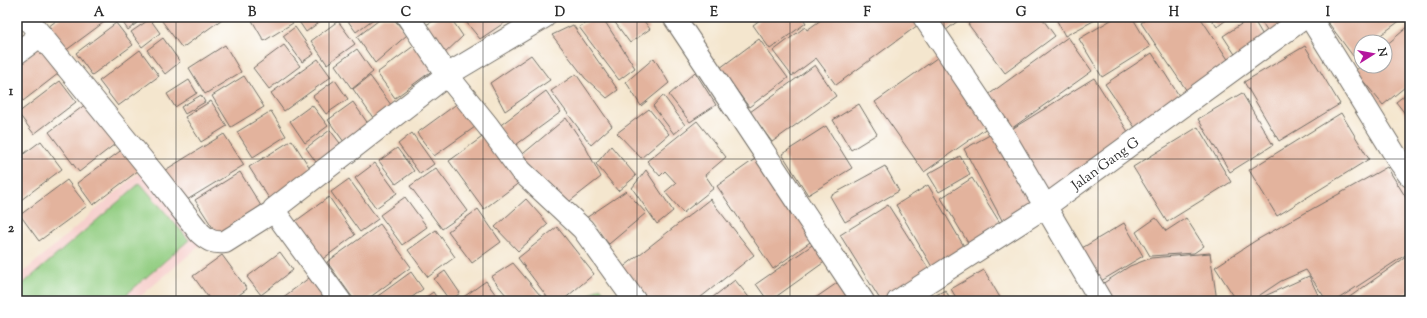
<svg xmlns="http://www.w3.org/2000/svg" width="1427" height="318" viewBox="0 0 1427 318" font-family="'Sorts Mill Goudy',serif">
<style>
.built{fill:#f7d0cd}
.green{fill:#92cd81;stroke:#5e7c56}
.building{fill:#e3b39d}
.lines{fill:none;stroke-linecap:round;stroke-linejoin:round}
.minor-casing{stroke:#716c64;stroke-width:24}
.minor{stroke:#fff;stroke-width:22}
.grid{fill:none;stroke:#2b2b2b;stroke-width:1;stroke-opacity:0.55}
.labels{text-anchor:middle;stroke-width:3;stroke-linejoin:round;paint-order:stroke}
.street-label{font-size:14px;fill:#2b2b2b;stroke:#fff}
.neatline{fill:none;stroke:#2b2b2b;stroke-width:1.5}
.grid-label{font-size:13px;text-anchor:middle;font-weight:bold;fill:#2b2b2b}
</style>
<rect width="100%" height="100%" fill="#fff"/>
<filter id="ink" filterUnits="userSpaceOnUse"><feTurbulence type="fractalNoise" baseFrequency=".025" numOctaves="2"/><feDisplacementMap in="SourceGraphic" scale="8" xChannelSelector="R" yChannelSelector="G"/><feConvolveMatrix kernelMatrix="1 2 1 2 8 2 1 2 1" color-interpolation-filters="sRGB"/></filter>
<filter id="wash" filterUnits="userSpaceOnUse"><feTurbulence type="fractalNoise" baseFrequency=".012" numOctaves="4" result="noise"/><feDisplacementMap in="SourceGraphic" scale="16" xChannelSelector="R" yChannelSelector="G"/><feGaussianBlur stdDeviation="0.9" result="paint"/><feColorMatrix in="noise" values="0 0 0 0 0 0 0 0 0 0 0 0 0 0 0 0 0 1.4 0 .05"/><feComposite in="paint" operator="in"/></filter>
<g filter="url(#wash)">
<rect width="100%" height="100%" fill="#f4e6ce"/>
<!-- built -->
<path class="built" d="M 142,170 L 204,242 L 135,301 L 17,301 L 17,278 Z"/>
<!-- green -->
<path class="green" d="M 140,183 L 189,240 L 119,301 L 17,301 L 17,289 Z
M 600,287 L 613,301 L 582,301 Z"/>
<g id="blocks">
<!-- building -->
<path class="building" d="M 61,17 L 111,17 L 65,51 L 48,27 Z
M 119,17 L 141,17 L 142,19 L 128,30 Z
M 159,17 L 225,17 L 182,48 Z
M 250,17 L 289,17 L 293,23 L 264,41 Z
M 296,17 L 326,17 L 306,32 Z
M 345,17 L 376,17 L 356,32 Z
M 383,17 L 392,17 L 407,35 L 375,63 L 357,37 Z
M 440,17 L 450,17 L 463,36 L 443,55 L 424,26 Z
M 462,17 L 513,17 L 480,39 Z
M 596,17 L 602,17 L 635,68 L 619,80 L 579,27 Z
M 611,17 L 641,17 L 650,29 L 630,43 Z
M 764,17 L 802,17 L 806,23 L 770,49 L 753,25 Z
M 825,17 L 912,17 L 918,25 L 836,85 L 816,58 L 792,76 L 773,51 L 805,27 L 807,30 Z
M 934,17 L 963,17 L 945,31 Z
M 978,17 L 1041,17 L 1055,36 L 1005,73 L 968,24 Z
M 1055,17 L 1101,17 L 1065,36 Z
M 1116,17 L 1132,17 L 1150,47 L 1102,77 L 1079,39 Z
M 1149,17 L 1200,17 L 1233,67 L 1191,97 L 1141,23 Z
M 1210,17 L 1230,17 L 1217,27 Z
M 1252,17 L 1267,42 L 1240,62 L 1223,36 Z
M 1258,17 L 1294,17 L 1269,34 Z
M 1324,17 L 1405,17 L 1371,42 L 1361,42 L 1361,50 L 1353,56 Z
M 150,19 L 160,33 L 142,47 L 131,32 Z
M 338,21 L 355,44 L 327,64 L 311,41 Z
M 116,23 L 133,45 L 92,75 L 76,53 Z
M 573,25 L 618,90 L 607,98 L 585,78 L 552,35 Z
M 1410,25 L 1410,83 L 1383,105 L 1355,71 L 1361,66 L 1385,66 L 1385,46 Z
M 295,27 L 314,54 L 302,62 L 283,36 Z
M 1068,37 L 1092,71 L 1008,131 L 984,98 Z
M 163,38 L 180,62 L 165,74 L 147,50 Z
M 759,39 L 788,78 L 749,107 L 720,68 Z
M 419,42 L 437,67 L 395,98 L 377,73 Z
M 43,44 L 63,70 L 23,101 L 17,92 L 17,64 Z
M 225,45 L 241,72 L 205,94 L 189,68 Z
M 284,45 L 300,66 L 269,89 L 253,68 Z
M 1305,46 L 1340,104 L 1279,141 L 1244,82 Z
M 357,49 L 373,72 L 352,89 L 335,65 Z
M 140,50 L 159,76 L 118,106 L 99,81 Z
M 1152,53 L 1183,102 L 1138,132 L 1105,84 Z
M 531,55 L 550,80 L 505,111 L 490,83 Z
M 941,55 L 991,125 L 924,172 L 875,102 Z
M 654,58 L 669,83 L 641,106 L 626,82 Z
M 318,59 L 331,77 L 284,111 L 271,93 Z
M 815,65 L 836,96 L 772,142 L 750,112 Z
M 695,72 L 716,105 L 690,122 L 669,95 Z
M 576,74 L 612,126 L 591,145 L 551,91 Z
M 244,76 L 264,107 L 231,127 L 212,96 Z
M 370,76 L 394,109 L 376,122 L 353,89 Z
M 1094,78 L 1132,138 L 1045,193 L 1007,132 Z
M 189,80 L 197,93 L 175,107 L 167,94 Z
M 335,80 L 348,99 L 326,114 L 313,96 Z
M 60,81 L 76,102 L 34,134 L 18,113 Z
M 546,91 L 561,112 L 513,147 L 498,127 Z
M 1410,91 L 1410,120 L 1396,102 Z
M 1242,93 L 1273,145 L 1230,172 L 1198,119 Z
M 201,95 L 205,102 L 185,114 L 181,107 Z
M 663,95 L 685,125 L 674,134 L 653,106 Z
M 90,101 L 119,141 L 79,172 L 49,132 Z
M 211,101 L 227,126 L 201,142 L 185,117 Z
M 353,102 L 371,128 L 347,146 L 328,120 Z
M 458,103 L 475,127 L 434,156 L 417,133 Z
M 859,104 L 877,134 L 851,150 L 833,120 Z
M 312,105 L 328,126 L 305,143 L 290,121 Z
M 649,109 L 669,134 L 641,158 L 617,133 Z
M 271,111 L 286,136 L 253,157 L 237,132 Z
M 1341,113 L 1369,159 L 1277,216 L 1249,170 Z
M 566,118 L 585,146 L 601,177 L 565,205 L 518,158 Z
M 697,121 L 726,157 L 705,175 L 714,188 L 683,213 L 665,192 L 676,183 L 665,171 L 660,176 L 647,161 Z
M 826,126 L 852,168 L 808,195 L 782,154 Z
M 1198,127 L 1231,182 L 1167,222 L 1133,167 Z
M 330,130 L 346,151 L 321,169 L 306,148 Z
M 999,130 L 1037,203 L 1003,222 L 964,149 Z
M 412,133 L 434,164 L 420,174 L 398,144 Z
M 224,134 L 244,165 L 182,203 L 162,172 Z
M 485,135 L 520,182 L 484,209 L 449,161 Z
M 292,140 L 315,176 L 272,203 L 249,167 Z
M 41,141 L 62,169 L 17,203 L 17,159 Z
M 127,146 L 143,167 L 93,205 L 77,183 Z
M 611,146 L 636,176 L 618,191 L 596,164 Z
M 397,148 L 414,171 L 396,184 L 379,161 Z
M 762,154 L 817,237 L 773,269 L 717,186 Z
M 960,156 L 970,174 L 939,192 L 928,174 Z
M 375,163 L 397,193 L 376,208 L 355,178 Z
M 885,166 L 899,191 L 845,222 L 830,196 Z
M 1387,167 L 1410,204 L 1410,252 L 1335,301 L 1327,301 L 1306,270 L 1281,281 L 1251,301 L 1237,301 L 1215,267 L 1255,241 Z
M 436,168 L 468,211 L 442,229 L 410,186 Z
M 646,170 L 673,211 L 657,224 L 632,188 Z
M 240,172 L 266,214 L 222,242 L 195,200 Z
M 972,178 L 1002,226 L 970,246 L 941,198 Z
M 349,179 L 378,219 L 360,232 L 331,192 Z
M 67,180 L 87,206 L 39,241 L 20,215 Z
M 928,185 L 965,248 L 932,267 L 896,205 Z
M 626,191 L 646,213 L 609,244 L 586,218 Z
M 329,197 L 355,235 L 320,261 L 293,223 Z
M 405,197 L 427,227 L 402,245 L 380,215 Z
M 526,199 L 548,224 L 518,251 L 495,227 Z
M 710,199 L 754,255 L 696,301 L 646,301 L 621,269 Z
M 888,205 L 930,271 L 883,301 L 881,301 L 840,235 Z
M 478,209 L 501,242 L 472,263 L 448,231 Z
M 1156,218 L 1166,231 L 1186,218 L 1204,246 L 1194,253 L 1150,256 L 1136,232 Z
M 1124,223 L 1143,256 L 1096,284 L 1077,251 Z
M 380,224 L 411,267 L 365,301 L 355,301 L 327,262 Z
M 557,227 L 594,274 L 562,301 L 550,301 L 518,258 Z
M 436,230 L 455,257 L 428,277 L 408,250 Z
M 818,241 L 830,258 L 770,301 L 768,301 L 756,284 Z
M 280,252 L 293,270 L 261,295 L 247,277 Z
M 1210,253 L 1217,301 L 1108,301 L 1099,286 L 1130,266 L 1151,258 Z
M 1410,254 L 1410,290 L 1394,301 L 1344,301 Z
M 222,255 L 247,289 L 231,301 L 211,301 L 193,276 Z
M 513,263 L 545,301 L 511,301 L 491,277 Z
M 984,270 L 1002,301 L 958,301 L 951,289 Z
M 445,271 L 460,293 L 450,301 L 434,279 Z
M 411,272 L 423,289 L 407,301 L 371,301 Z
M 1309,276 L 1321,301 L 1255,301 L 1267,295 Z
M 309,278 L 323,297 L 318,301 L 278,301 Z
M 735,280 L 752,301 L 708,301 Z
M 486,281 L 500,301 L 458,301 Z
M 840,281 L 854,301 L 811,301 Z
M 945,290 L 952,301 L 926,301 Z
M 433,292 L 439,301 L 421,301 Z"/>
</g>
</g>
<g filter="url(#ink)">
<use href="#blocks" fill-opacity="0" stroke="#716c64" stroke-width="1"/>
<g class="lines">
<defs>
<path id="minor" d="M 26,17 L 154,174 L 200,233 C 209,241 213,243 225,242 L 274,211 L 274,209 L 447,75 L 544,17
M 408,17 L 447,75 L 488,126 L 521,171 L 583,229 L 635,301
M 674,17 L 863,301
M 924,17 L 1004,136 L 1101,301
M 1310,17 L 1399,161 L 1410,176
M 17,53 L 41,35
M 274,211 L 340,301
M 898,301 L 1046,206 L 1305,17"/>
</defs>
<!-- minor casing -->
<use href="#minor" class="minor-casing"/>
<!-- minor -->
<use href="#minor" class="minor"/>
</g>
</g>
<!-- grid -->
<path class="grid" d="M 176,17 L 176,301M 329,17 L 329,301M 483,17 L 483,301M 637,17 L 637,301M 790,17 L 790,301M 944,17 L 944,301M 1098,17 L 1098,301M 1251,17 L 1251,301M 17,159 L 1410,159"/>
<g class="labels">
<!-- street labels -->
<g class="street-label">
<text transform="translate(1105 163) rotate(-36)" y="5">Jalan Gang G</text>
</g>
</g>
<!-- margin -->
<rect width="1427" height="318" fill="none" stroke="#fff" stroke-width="44"/>
<!-- north arrow -->
<g transform="translate(1373 54) rotate(79)"><circle r="19" fill="#ffffff" stroke="#aaaaaa"/>
<path d="M0-3L7 15L0 10L-7 15Z" fill="#b5179e"/>
<text y="-6" font-size="11" font-weight="bold" text-anchor="middle" fill="#2b2b2b">N</text>
</g>
<rect x="22" y="22" width="1383" height="274" class="neatline"/>
<g class="grid-label">
<text x="99" y="16">A</text>
<text x="252" y="16">B</text>
<text x="406" y="16">C</text>
<text x="560" y="16">D</text>
<text x="714" y="16">E</text>
<text x="867" y="16">F</text>
<text x="1021" y="16">G</text>
<text x="1174" y="16">H</text>
<text x="1328" y="16">I</text>
<text x="11" y="95">1</text>
<text x="11" y="232">2</text>
</g>
</svg>
